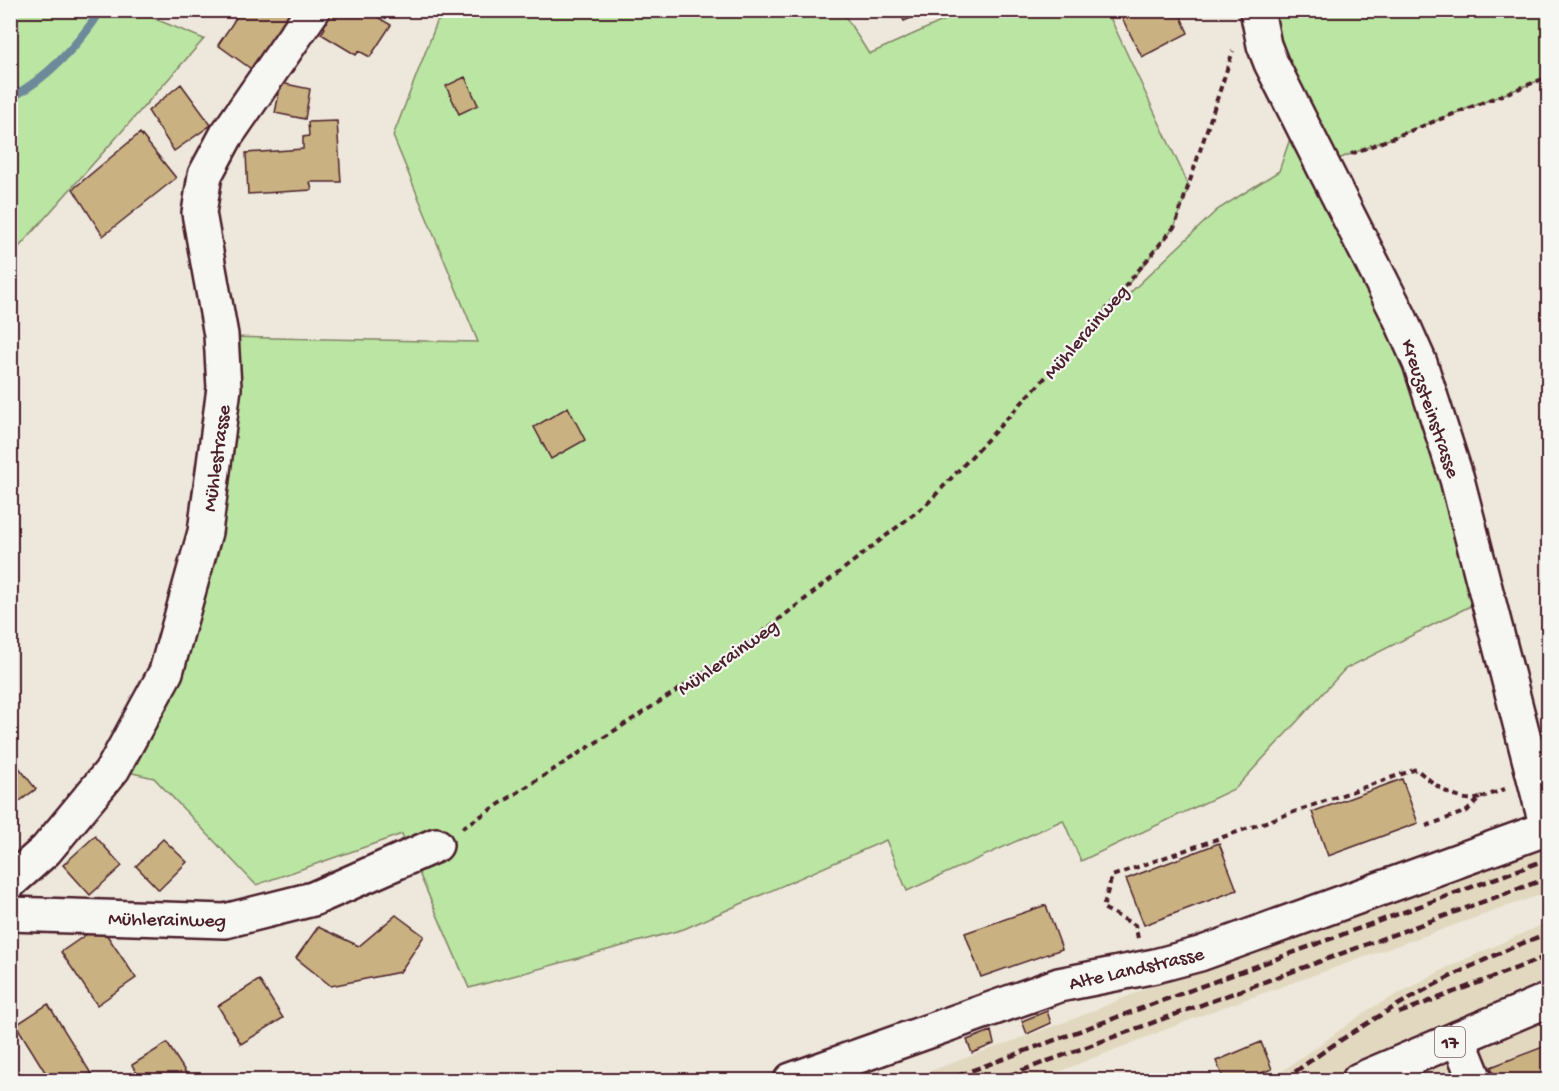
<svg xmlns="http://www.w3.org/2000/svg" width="1559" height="1091" viewBox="0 0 1559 1091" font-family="'Gochi Hand',sans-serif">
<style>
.built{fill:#e2d8c0}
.green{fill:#bae5a2;stroke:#828266;stroke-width:1.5}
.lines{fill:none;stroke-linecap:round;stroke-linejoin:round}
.stream{stroke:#6d899a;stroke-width:9}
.building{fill:#c9b181;stroke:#4a1f2b;stroke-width:1.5}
.minor-casing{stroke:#4a1f2b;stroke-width:38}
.major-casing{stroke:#4a1f2b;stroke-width:38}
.path{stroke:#4a1f2b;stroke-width:4;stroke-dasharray:6 4.5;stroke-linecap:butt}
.minor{stroke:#f6f6f2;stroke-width:33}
.major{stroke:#f6f6f2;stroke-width:33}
.rail{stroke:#4a1f2b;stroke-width:4.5;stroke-dasharray:9 4.5;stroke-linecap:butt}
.labels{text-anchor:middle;stroke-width:4.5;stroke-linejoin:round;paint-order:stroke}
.shield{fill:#f6f6f2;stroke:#7e6067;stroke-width:1.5}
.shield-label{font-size:18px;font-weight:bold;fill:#4a1f2b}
.street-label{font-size:20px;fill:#4a1f2b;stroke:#f6f6f2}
</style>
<rect width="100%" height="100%" fill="#ede8db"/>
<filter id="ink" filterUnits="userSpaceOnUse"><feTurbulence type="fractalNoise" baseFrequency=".0167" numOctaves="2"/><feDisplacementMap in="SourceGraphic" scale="12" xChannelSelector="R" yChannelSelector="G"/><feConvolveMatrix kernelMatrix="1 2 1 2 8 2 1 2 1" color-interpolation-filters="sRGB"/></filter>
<g filter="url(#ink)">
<!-- built -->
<path class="built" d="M 1548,837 L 1548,892 L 1213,1011 L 1038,1080 L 905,1080 L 1076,1018 L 1185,972 Z
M 1548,922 L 1548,1080 L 1270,1080 L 1368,1010 L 1446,968 Z"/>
<!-- green -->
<path class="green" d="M 11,10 L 136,11 L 204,39 L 11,256 Z
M 453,11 L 842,11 L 869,54 L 965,11 L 1107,11 L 1189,186 L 1175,226 L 1092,329 L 1217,210 L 1279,171 L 1298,115 L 1257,11 L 1548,11 L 1548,77 L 1323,165 L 1400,318 L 1488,597 L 1345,669 L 1236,788 L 1081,861 L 1063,820 L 907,891 L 886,840 L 684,929 L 469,988 L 402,834 L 256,885 L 154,778 L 128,772 L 168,692 L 227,337 L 478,342 L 393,136 L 437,22 Z"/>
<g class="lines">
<!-- stream -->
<path class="stream" d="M 10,98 C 47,79 79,44 101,10"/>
</g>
<!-- building -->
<path class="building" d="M 230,10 L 294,10 L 254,71 L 218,45 L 238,15 Z
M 325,10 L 373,10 L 372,14 L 391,25 L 370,57 L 359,51 L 356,55 L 321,34 L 325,28 L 317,23 Z
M 899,10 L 930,10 L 904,21 Z
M 1138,10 L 1178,10 L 1188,33 L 1142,57 L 1122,18 Z
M 465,77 L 478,105 L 459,114 L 446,86 Z
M 281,83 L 310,89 L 305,119 L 275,113 Z
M 181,84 L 211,125 L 174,151 L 148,111 Z
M 337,121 L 341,182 L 310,182 L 312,190 L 248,194 L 246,153 L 303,149 L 303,137 L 309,136 L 308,122 Z
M 140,133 L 176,178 L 103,236 L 73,189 Z
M 568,407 L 585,440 L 551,459 L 534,427 Z
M 10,756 L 36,789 L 10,808 Z
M 1402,779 L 1418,823 L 1328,856 L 1312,812 Z
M 95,836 L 122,866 L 90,895 L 63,865 Z
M 163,839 L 187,862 L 159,890 L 136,866 Z
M 1219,843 L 1237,890 L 1144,925 L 1126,879 Z
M 1046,905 L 1062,949 L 981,977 L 965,933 Z
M 396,915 L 424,936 L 400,972 L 331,986 L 296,958 L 318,927 L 359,946 Z
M 100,925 L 136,978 L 97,1005 L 61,952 Z
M 259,980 L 283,1018 L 241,1044 L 218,1006 Z
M 48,1004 L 95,1080 L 50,1080 L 16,1025 Z
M 1047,1011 L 1051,1023 L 1027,1034 L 1022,1021 Z
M 991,1031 L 994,1044 L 972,1053 L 967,1040 Z
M 1261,1042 L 1272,1069 L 1243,1080 L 1224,1080 L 1216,1061 Z
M 167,1043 L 188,1076 L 180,1080 L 141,1080 L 132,1065 Z
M 1548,1045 L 1548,1080 L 1496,1080 L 1491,1067 Z"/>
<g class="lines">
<defs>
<path id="minor" d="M 1257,10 L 1264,45 L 1271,63 L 1400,318 L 1420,363 L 1457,479 L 1547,828
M 10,882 L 46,850 L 113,769 L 166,672 L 205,532 L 224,388 L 221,335 L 199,213 L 205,175 L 226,136 L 313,10
M 10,914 L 225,921 L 313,899 L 436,845
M 1458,1038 L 1475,1080
M 791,1080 L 1059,985 L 1155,966 L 1200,954 L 1548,828"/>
<path id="major" d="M 1359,1080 L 1548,1000"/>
</defs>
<!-- minor casing -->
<use href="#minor" class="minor-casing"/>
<!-- major casing -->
<use href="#major" class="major-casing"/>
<!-- path -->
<path class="path" d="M 1351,154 L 1548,77
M 1426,826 L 1467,811 L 1480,798 L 1505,789
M 462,828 L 736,653 L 928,503 L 1087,333 L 1175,226 L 1233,51
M 1138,938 L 1135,925 L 1103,908 L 1112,876 L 1416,769 C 1433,783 1457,805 1480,798"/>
<!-- minor -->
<use href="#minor" class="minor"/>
<!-- major -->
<use href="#major" class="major"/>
<!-- rail -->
<path class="rail" d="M 1399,1013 L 1548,956
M 946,1080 L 1548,859
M 996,1080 L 1548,878
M 1284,1080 C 1364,1020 1455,969 1548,933"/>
</g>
</g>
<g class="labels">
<!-- shield labels -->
<rect class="shield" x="1435" y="1027" width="30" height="30" rx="4.5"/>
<g class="shield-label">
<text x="1450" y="1048">17</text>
</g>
<!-- street labels -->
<g class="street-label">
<text transform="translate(1085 331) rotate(-49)" y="7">Mühlerainweg</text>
<text transform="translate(1432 408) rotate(71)" y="7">Kreuzsteinstrasse</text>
<text transform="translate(215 458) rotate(-82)" y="7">Mühlestrasse</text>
<text transform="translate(727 656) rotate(-35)" y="7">Mühlerainweg</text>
<text transform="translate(167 918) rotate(1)" y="7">Mühlerainweg</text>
<text transform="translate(1136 967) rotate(-13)" y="7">Alte Landstrasse</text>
</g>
</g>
<!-- margin -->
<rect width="1559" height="1091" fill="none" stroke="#f6f6f2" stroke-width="36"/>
<rect x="18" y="18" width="1523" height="1055" fill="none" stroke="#4a1f2b" stroke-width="2" filter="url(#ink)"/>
</svg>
